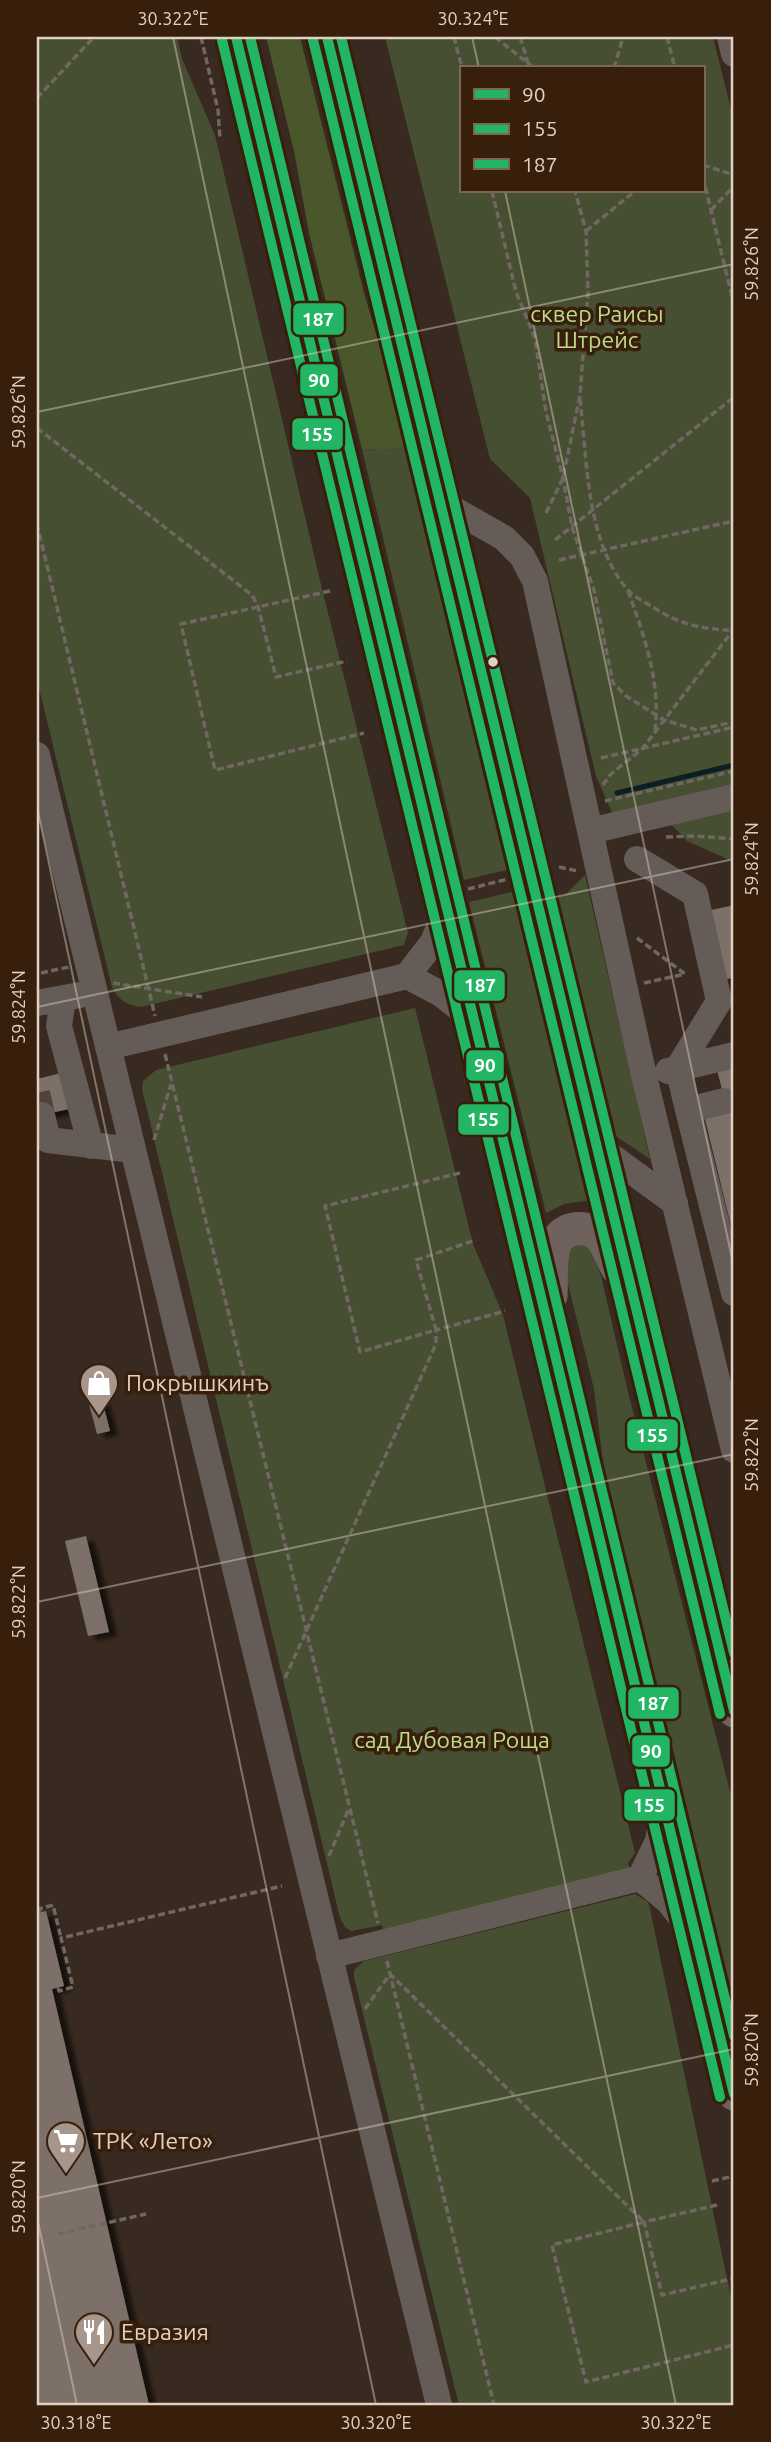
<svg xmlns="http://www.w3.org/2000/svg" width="771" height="2442" viewBox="0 0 771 2442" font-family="Ubuntu,sans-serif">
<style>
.green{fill:#474f32;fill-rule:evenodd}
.forest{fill:#4a572b}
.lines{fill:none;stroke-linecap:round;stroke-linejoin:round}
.stream{stroke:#0a1f21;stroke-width:5}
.building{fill:#7d7067;filter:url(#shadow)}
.minor-tunnel{stroke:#514339;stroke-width:26;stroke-dasharray:26 13;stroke-linecap:butt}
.path{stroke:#706762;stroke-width:3.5;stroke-dasharray:7 3.5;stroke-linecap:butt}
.minor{stroke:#655b57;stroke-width:26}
.major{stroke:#6f625c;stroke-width:33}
.bus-1-casing{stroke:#381f0b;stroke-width:16}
.bus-2-casing{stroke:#381f0b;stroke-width:16}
.bus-3-casing{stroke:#381f0b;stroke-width:16}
.bus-1{stroke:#21b564;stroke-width:10}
.bus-2{stroke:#21b564;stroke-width:10}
.bus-3{stroke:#21b564;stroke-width:10}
.ticks{fill:none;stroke:#e1d0c4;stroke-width:2;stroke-opacity:0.45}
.bus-dot{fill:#e1d0c4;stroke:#381f0b;stroke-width:2.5}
.labels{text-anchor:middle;stroke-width:7;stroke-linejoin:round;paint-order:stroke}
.park-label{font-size:23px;fill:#bedb8d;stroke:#381f0b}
.poi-label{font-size:23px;fill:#e1d0c4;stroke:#381f0b;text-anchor:start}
.line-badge{stroke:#381f0b;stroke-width:2.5}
.badge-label{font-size:19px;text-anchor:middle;font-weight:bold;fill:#fff}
.neatline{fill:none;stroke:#e1d0c4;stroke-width:2.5}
.ticks-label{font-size:18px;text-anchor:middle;fill:#e1d0c4}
</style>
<defs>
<filter id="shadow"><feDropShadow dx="8" dy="4.5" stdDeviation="2" flood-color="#0009"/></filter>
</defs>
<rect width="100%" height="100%" fill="#382a20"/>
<!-- green -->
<path class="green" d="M 37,37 L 177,37 L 182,59 L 215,135 L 322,589 L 408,933 L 404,945 L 141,1007 C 127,1005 119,1001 112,987 L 37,680 Z
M 385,37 L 713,37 L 734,121 L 734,787 L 613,815 L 596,776 L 530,498 L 490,459 ZM 461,68 L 703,68 L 703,191 L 461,191 Z
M 410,447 L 511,869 L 464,880 L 362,449 L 383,450 Z
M 734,807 L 734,862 L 687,841 L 669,822 Z
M 585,875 L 650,1159 L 614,1135 L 556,898 L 565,895 Z
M 517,891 L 592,1200 L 564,1204 L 546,1213 L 469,902 Z
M 415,1008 L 473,1244 L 503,1315 L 635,1853 L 628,1863 L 630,1870 L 384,1932 L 382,1925 L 351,1931 L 345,1927 L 340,1918 L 142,1089 L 143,1081 L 156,1070 Z
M 577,1243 L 591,1248 L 601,1276 L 628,1392 L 734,1807 L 734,2016 L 604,1471 L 594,1389 L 563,1264 L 565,1250 Z
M 635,1894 L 648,1902 L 650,1909 L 734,2312 L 734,2405 L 459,2405 L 354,1977 L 354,1970 L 364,1961 Z"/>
<!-- forest -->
<path class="forest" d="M 266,37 L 300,37 L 364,293 L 410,447 L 383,450 L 362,449 L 309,233 L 294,151 Z"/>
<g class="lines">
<!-- stream -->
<path class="stream" d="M 617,793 L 734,765"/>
</g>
<!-- building -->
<path class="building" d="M 734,905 L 734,977 L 724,980 L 707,911 Z
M 734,1066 L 734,1234 L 733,1234 L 704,1115 L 727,1109 L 717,1070 Z
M 61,1073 L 69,1109 L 37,1116 L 37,1079 Z
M 102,1400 L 110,1431 L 97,1434 L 89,1404 Z
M 86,1536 L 109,1632 L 88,1636 L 65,1541 Z
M 46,1911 L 64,1986 L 52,1989 L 149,2405 L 37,2405 L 37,1913 Z"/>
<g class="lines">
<!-- minor-tunnel -->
<path class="minor-tunnel" d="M 37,1093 L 42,1115"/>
<!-- path -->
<path class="path" d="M 201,37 L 218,110 L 220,139
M 454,37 L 462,68
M 495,37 L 534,68
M 520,37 L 529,66
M 667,37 L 675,68
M 614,68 L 623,37
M 37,98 L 94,37
M 703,165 L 734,175
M 703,177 L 734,305
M 492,191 L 516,292 L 535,338 L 546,412 L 563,478 L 572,527 L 594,590 L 613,683 L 626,696 L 664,720 L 697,730 L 734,722
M 711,210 L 734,186
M 586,231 L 635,191
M 580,399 C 587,459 586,541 627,589 C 633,596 644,602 653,607 C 678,624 704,630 733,630
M 37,428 L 252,595 L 258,606 L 276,677 L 347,661
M 546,513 L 563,478 L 580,395 L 588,292 L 586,231 L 575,191
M 37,524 L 155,1016
M 555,540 L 734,397
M 559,560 L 734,521
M 330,591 L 181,624 L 215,770 L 364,733
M 628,591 C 644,635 661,683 655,730
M 601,758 L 734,727
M 603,785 L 611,774 L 642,749 L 734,629
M 605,801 L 734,771
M 666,837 L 694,836 L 734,839
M 559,867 L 578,871
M 468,889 L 508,879
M 637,938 L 685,974
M 41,973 L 69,967
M 113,983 L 202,997
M 644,983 L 685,974
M 165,1054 L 378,1923
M 154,1140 L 171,1084
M 460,1173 L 325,1206 L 360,1352 L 436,1330 L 416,1260 L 476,1240
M 285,1678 L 436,1344 L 436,1330 L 505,1311
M 329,1856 L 349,1808
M 40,1912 L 39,1909 L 53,1905 L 61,1938
M 387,1961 L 494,2405
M 58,1988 L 59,1991 L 73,1987 L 61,1938 L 282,1886
M 365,2009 L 390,1974 L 644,2222 L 552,2245 L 586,2382 L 734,2345
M 712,2181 L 734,2176
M 717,2205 L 644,2222 L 662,2295 L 731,2279
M 58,2234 L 146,2214"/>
<!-- minor -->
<path class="minor" d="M 730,37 L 734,54
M 439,501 L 504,538 L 522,556 L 535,581 L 644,1076 L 734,1450
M 37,755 L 439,2405
M 590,831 L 734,797
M 637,859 L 695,894 L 719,1001 L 678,1068 L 688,1110 L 725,1101
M 407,976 L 433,942 L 447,908
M 63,998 L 59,1026 L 91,1146
M 37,1003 L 80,995
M 108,1047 L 407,976 L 441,994 L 473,1019
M 668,1071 L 734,1055
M 688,1110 L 734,1293
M 42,1115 L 48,1140 L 133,1150
M 596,1145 L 675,1203
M 640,1878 L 668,1901 L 692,1931
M 329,1956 L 640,1878 L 658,1841 L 663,1810"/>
<!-- major -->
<path class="major" d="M 236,37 L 734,2094
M 327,37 L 734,1711
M 551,1296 C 552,1280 550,1263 554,1247 C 559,1228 584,1223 598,1235 C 607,1242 611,1258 617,1268"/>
<defs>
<path id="bus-1" d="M 236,37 L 734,2094
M 327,37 L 734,1711"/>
<path id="bus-2" d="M 222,40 L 720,2097
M 313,40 L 720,1714"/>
<path id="bus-3" d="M 250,37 L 734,2036
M 341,37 L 734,1653"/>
</defs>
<!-- bus-1 casing -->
<use href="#bus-1" class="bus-1-casing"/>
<!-- bus-2 casing -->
<use href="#bus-2" class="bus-2-casing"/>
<!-- bus-3 casing -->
<use href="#bus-3" class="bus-3-casing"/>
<!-- bus-1 -->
<use href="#bus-1" class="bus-1"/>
<!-- bus-2 -->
<use href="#bus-2" class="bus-2"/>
<!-- bus-3 -->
<use href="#bus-3" class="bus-3"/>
</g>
<!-- ticks -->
<path class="ticks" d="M 173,37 L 676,2405M 472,37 L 479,68M 505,191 L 734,1268M 37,412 L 734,264M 37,807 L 376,2405M 37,1007 L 734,859M 37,1602 L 734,1454M 37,2198 L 734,2049M 37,2217 L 77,2405"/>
<!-- icons -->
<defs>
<symbol id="shop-pin" viewBox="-11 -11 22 30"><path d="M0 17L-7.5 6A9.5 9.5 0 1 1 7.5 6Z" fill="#a6968b" stroke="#381f0b"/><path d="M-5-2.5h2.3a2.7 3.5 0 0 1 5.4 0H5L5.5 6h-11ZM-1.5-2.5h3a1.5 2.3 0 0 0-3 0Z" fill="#fff"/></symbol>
<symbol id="supermarket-pin" viewBox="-11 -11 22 30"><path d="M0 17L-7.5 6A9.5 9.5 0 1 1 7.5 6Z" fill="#a6968b" stroke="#381f0b"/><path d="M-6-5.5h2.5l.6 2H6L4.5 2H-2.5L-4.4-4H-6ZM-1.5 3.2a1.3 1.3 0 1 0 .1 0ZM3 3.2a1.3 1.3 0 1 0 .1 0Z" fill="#fff"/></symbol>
<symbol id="restaurant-pin" viewBox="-11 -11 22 30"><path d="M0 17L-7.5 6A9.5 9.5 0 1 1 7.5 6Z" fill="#a6968b" stroke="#381f0b"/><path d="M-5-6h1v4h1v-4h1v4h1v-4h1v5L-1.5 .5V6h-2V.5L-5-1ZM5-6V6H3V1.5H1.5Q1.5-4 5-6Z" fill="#fff"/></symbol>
</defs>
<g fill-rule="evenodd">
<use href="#shop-pin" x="77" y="1361" width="44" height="60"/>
<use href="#supermarket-pin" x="44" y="2119" width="44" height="60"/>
<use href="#restaurant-pin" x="72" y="2310" width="44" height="60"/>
</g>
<!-- markers -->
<circle class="bus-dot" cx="493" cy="662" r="6"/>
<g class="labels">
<!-- park labels -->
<g class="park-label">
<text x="597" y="322">сквер Раисы<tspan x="597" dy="26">Штрейс</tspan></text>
<text x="452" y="1748">сад Дубовая Роща</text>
</g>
<!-- poi labels -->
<g class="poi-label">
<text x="126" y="1391">Покрышкинъ</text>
<text x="93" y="2149">ТРК «Лето»</text>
<text x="121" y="2340">Евразия</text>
</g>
</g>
<g class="line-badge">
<rect x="292" y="302" width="53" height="34" rx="7" fill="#21b564"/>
<rect x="299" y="363" width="40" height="34" rx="7" fill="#21b564"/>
<rect x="291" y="417" width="53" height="34" rx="7" fill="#21b564"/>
<rect x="453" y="969" width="53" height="33" rx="7" fill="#21b564"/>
<rect x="465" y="1049" width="40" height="33" rx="7" fill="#21b564"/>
<rect x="457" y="1103" width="53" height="33" rx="7" fill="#21b564"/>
<rect x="626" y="1418" width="53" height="34" rx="7" fill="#21b564"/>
<rect x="627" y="1686" width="53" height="34" rx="7" fill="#21b564"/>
<rect x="631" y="1734" width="40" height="34" rx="7" fill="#21b564"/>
<rect x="623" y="1788" width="53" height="34" rx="7" fill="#21b564"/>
</g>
<g class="badge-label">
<text x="318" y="326">187</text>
<text x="319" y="387">90</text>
<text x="317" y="441">155</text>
<text x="480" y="992">187</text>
<text x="485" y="1072">90</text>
<text x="483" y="1126">155</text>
<text x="652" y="1442">155</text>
<text x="653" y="1710">187</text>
<text x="651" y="1758">90</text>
<text x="649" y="1812">155</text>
</g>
<!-- border -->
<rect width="771" height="2442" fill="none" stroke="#381f0b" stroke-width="77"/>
<!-- legend -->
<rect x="460" y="66" width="245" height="126" fill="#381f0b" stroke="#7c6655" stroke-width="2"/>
<rect x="474" y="89" width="35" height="10" fill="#21b564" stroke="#7c6655" stroke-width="2"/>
<text x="522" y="102" font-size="21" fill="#e1d0c4">90</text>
<rect x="474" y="124" width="35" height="10" fill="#21b564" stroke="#7c6655" stroke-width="2"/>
<text x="522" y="136" font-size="21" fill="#e1d0c4">155</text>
<rect x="474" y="159" width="35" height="10" fill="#21b564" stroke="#7c6655" stroke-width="2"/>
<text x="522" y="172" font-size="21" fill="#e1d0c4">187</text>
<rect x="38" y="38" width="694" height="2366" class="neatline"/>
<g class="ticks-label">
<text x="173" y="25">30.322°E</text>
<text x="473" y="25">30.324°E</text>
<text transform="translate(752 264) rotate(-90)" y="6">59.826°N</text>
<text transform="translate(19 412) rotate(-90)" y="6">59.826°N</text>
<text transform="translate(752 859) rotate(-90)" y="6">59.824°N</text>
<text transform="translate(19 1007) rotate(-90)" y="6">59.824°N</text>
<text transform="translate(752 1455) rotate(-90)" y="6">59.822°N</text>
<text transform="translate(19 1602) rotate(-90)" y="6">59.822°N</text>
<text transform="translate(752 2050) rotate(-90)" y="6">59.820°N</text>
<text transform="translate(19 2197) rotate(-90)" y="6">59.820°N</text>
<text x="76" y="2429">30.318°E</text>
<text x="376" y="2429">30.320°E</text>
<text x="676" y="2429">30.322°E</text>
</g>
</svg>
